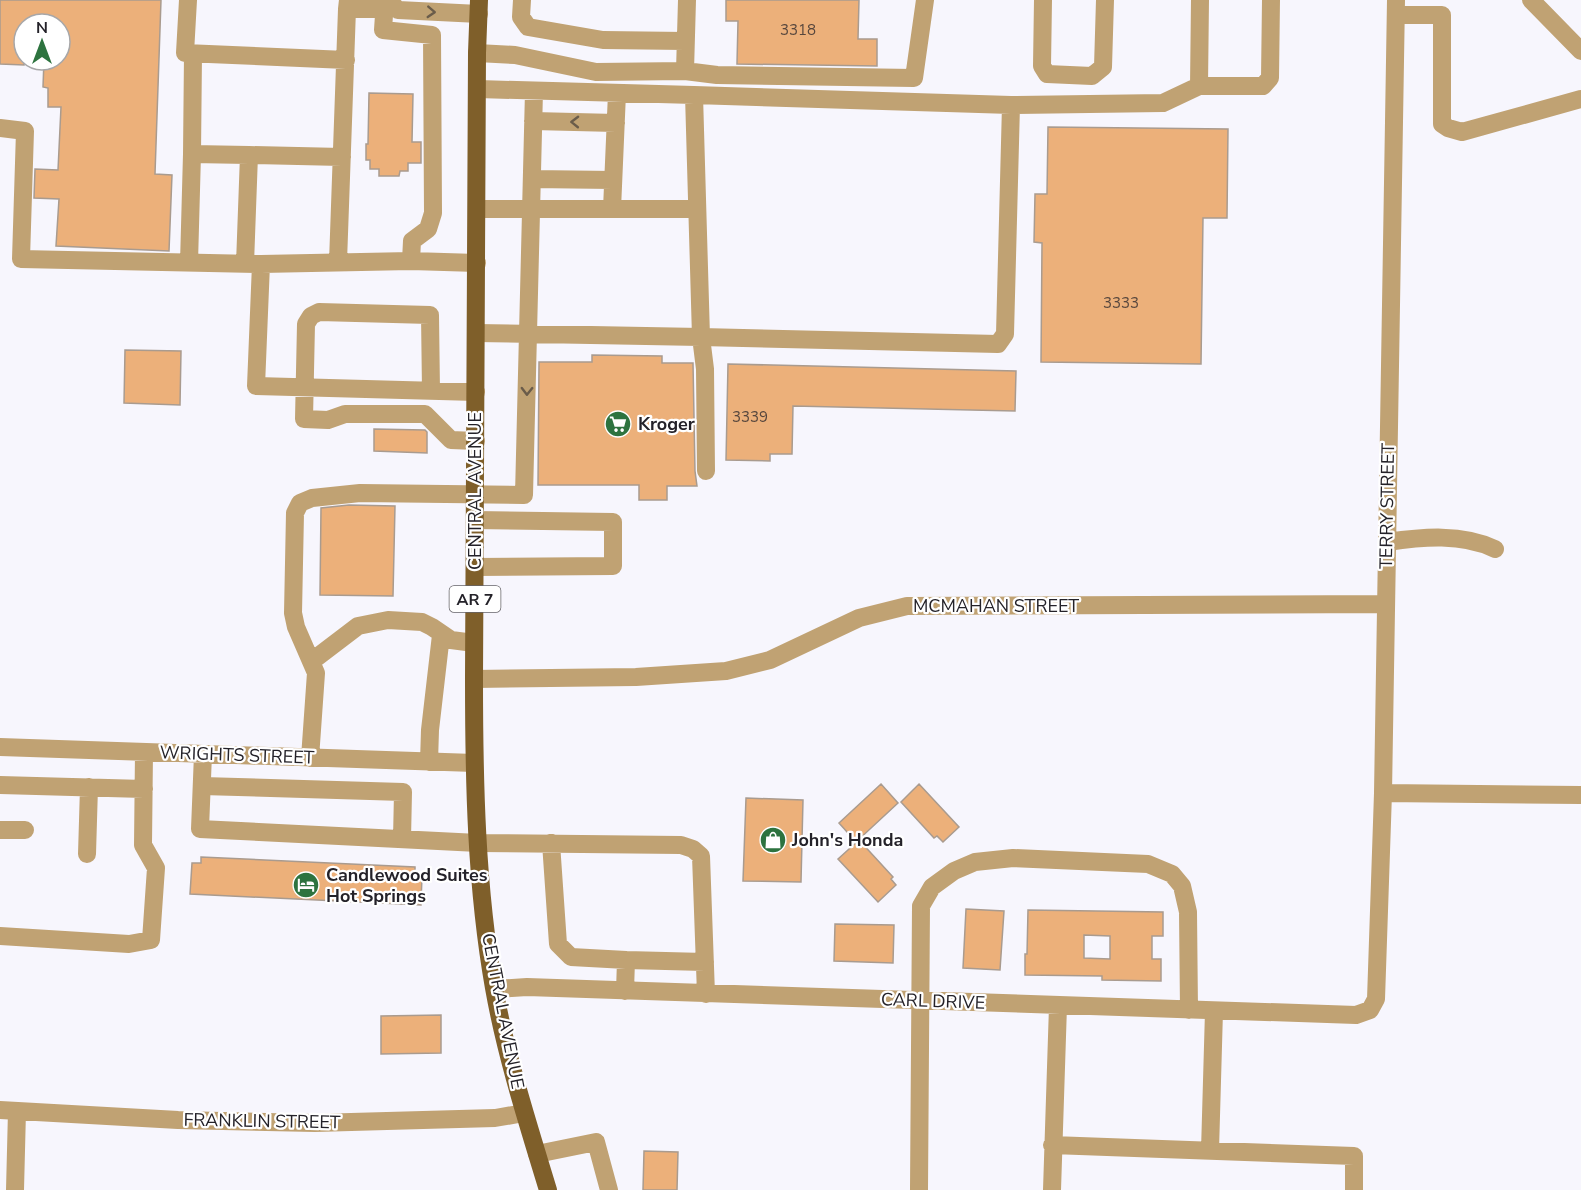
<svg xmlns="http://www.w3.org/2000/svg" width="1581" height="1190" viewBox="0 0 1581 1190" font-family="'Nunito Sans',sans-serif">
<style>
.building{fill:#ecb07a;stroke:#a99b8f;stroke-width:1.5;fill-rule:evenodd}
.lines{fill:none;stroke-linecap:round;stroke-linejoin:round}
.minor{stroke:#c0a273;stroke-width:18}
.major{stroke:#7f5f2a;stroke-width:18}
.oneway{stroke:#6a5c4a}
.labels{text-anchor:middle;stroke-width:4.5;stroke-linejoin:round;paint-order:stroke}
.number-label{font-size:15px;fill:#56463d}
.shield{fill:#fff;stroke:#666469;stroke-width:1.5}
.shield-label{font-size:16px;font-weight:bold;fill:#242229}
.poi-label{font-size:18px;font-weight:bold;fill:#242229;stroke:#fff;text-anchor:start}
.street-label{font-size:18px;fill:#242229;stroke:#fff}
</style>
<rect width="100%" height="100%" fill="#f7f6fd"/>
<!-- building -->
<path class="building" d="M 0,0 L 161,0 L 155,174 L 172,175 L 169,251 L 56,246 L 59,199 L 34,198 L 35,169 L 58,170 L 61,107 L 48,107 L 48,88 L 43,87 L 44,60 L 60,60 L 60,24 L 24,24 L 24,65 L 0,64 Z
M 726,0 L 859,0 L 858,39 L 877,39 L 877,66 L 737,64 L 738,21 L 726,21 Z
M 369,93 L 413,94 L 412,142 L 421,142 L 421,163 L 408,163 L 408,171 L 400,171 L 399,176 L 379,176 L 379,169 L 370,169 L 370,160 L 366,160 L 366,144 L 368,144 Z
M 1048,127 L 1228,129 L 1227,218 L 1203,218 L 1201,364 L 1041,362 L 1042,243 L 1034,242 L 1035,194 L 1047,194 Z
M 125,350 L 181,351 L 180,405 L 124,403 Z
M 592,355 L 662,356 L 662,363 L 693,363 L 695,471 L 697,486 L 667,486 L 667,500 L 639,500 L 639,485 L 538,485 L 539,362 L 592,362 Z
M 728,364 L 1016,371 L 1015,411 L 793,406 L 792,454 L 770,454 L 770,461 L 726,460 Z
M 374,429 L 425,430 L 427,432 L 427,453 L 374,451 Z
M 349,505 L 395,506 L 393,596 L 320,595 L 321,508 Z
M 881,784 L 898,803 L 856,842 L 839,823 Z
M 919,784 L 959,827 L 943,842 L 937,836 L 934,838 L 901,802 Z
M 746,798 L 803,800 L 801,882 L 743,881 Z
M 859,840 L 893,877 L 891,879 L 896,885 L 878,902 L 838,859 Z
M 201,857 L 415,867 L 415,875 L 422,875 L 421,905 L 190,894 L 192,863 L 201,863 Z
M 966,909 L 1004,911 L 1000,970 L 963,968 Z
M 1028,910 L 1163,912 L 1163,936 L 1152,936 L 1152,959 L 1161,959 L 1161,981 L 1102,980 L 1102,976 L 1025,975 L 1025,954 L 1027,954 ZM 1084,935 L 1110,936 L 1110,959 L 1084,958 Z
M 835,924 L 894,925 L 893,963 L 834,961 Z
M 441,1015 L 441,1053 L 381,1054 L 381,1016 Z
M 644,1151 L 678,1152 L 677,1190 L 643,1190 Z"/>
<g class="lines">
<!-- minor -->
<path class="minor" d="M 188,0 L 185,53 L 346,60
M 348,0 L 347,9 L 384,9
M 385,0 L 383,30 L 432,35 L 433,213 L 428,229 L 412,241 L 411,261
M 388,0 L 398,10 L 479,14
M 522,0 L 521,17 L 528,27 L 603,40 L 685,41
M 1043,0 L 1042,66 L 1047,74 L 1092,76 L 1103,67 L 1105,0
M 1531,0 L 1581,51
M 1396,15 L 1442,15 L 1442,124 L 1448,128 L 1462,132 L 1581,99
M 477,53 L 515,55 L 596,72 L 685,71 L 687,0
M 193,54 L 192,154 L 249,155 L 245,264
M 685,71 L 717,75 L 914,78 L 925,0
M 1199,86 L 1200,0
M 694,95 L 1011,105 L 1005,334 L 998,344 L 701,337 L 705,369 L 706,471
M 1011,105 L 1163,103 L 1199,86 L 1263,86 L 1270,78 L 1271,0
M 533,121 L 616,123
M 0,128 L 25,131 L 21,259 L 261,264
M 249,155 L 342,157
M 532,179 L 613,180
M 477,209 L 697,209
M 612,209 L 617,93
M 338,262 L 347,9
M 189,263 L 192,154
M 476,333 L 701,337 L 694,95 L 478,89
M 431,391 L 430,315 L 319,312 L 311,316 L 306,324 L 304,419 L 328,420 L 345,414 L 425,414 L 451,440 L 476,441
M 476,392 L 256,386 L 261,264 L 411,261 L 477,263
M 1387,542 C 1422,537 1462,533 1495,549
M 475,567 L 613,566 L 613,522 L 475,520
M 312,661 L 358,626 L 388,620 L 422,622 L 432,627 L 451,640 L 474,643
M 474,679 L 636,677 L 726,671 L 770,660 L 859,618 L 907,606 L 1386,604
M 0,747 L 474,763
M 203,754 L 200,829 L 478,843 L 681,845 L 693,849 L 701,856 L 706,994
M 310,758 L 316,673 L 296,627 L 293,613 L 295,513 L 300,503 L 312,498 L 360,493 L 524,495 L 534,91
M 429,762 L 430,730 L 441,635
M 0,785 L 144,789
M 202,786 L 403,792 L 402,839
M 1383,793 L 1581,795
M 0,830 L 25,830
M 551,843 L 558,944 L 571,957 L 626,960 L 625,991
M 87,854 L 89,787
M 0,936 L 129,944 L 151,940 L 156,868 L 143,845 L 144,752
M 626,960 L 705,962
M 495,989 L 527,987 L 1356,1015 L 1370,1010 L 1376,999 L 1383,793 L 1396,0
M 0,1110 L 178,1120 L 315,1123 L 495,1118 L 524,1113
M 1052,1145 L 1354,1156 L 1354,1190
M 1210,1151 L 1214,1011
M 537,1154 L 596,1142 L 609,1190
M 15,1190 L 17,1111
M 919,1190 L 921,906 L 932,887 L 954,871 L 975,862 L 1013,858 L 1148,864 L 1172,874 L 1182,886 L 1188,912 L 1189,1010
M 1052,1190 L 1058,1006"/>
<!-- major -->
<path class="major" d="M 479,0 L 477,53 L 474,679 C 474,782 476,886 494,988 C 506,1056 528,1124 548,1190"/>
</g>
<!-- one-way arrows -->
<defs><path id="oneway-chevron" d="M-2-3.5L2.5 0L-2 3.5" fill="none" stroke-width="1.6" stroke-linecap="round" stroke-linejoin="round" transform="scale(1.5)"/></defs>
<g class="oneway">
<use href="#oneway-chevron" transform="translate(431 12) rotate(3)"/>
<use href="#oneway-chevron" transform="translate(575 122) rotate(-179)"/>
<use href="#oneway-chevron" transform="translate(527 391) rotate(91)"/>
</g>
<!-- icons -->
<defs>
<symbol id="supermarket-disc" viewBox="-11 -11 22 22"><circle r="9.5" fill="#2d733f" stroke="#fff"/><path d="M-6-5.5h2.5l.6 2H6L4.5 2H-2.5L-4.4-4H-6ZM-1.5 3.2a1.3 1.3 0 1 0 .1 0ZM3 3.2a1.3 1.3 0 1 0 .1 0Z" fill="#fff"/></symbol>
<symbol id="shop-disc" viewBox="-11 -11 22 22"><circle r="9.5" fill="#2d733f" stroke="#fff"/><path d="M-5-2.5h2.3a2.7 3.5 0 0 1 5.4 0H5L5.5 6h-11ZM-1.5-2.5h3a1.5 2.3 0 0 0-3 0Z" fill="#fff"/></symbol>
<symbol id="hotel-disc" viewBox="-11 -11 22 22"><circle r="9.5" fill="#2d733f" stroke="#fff"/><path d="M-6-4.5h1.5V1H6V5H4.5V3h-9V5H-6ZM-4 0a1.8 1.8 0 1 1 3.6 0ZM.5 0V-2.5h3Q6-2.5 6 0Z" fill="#fff"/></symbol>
</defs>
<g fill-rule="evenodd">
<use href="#supermarket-disc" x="603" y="409" width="30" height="30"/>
<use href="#shop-disc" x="758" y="825" width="30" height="30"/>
<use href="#hotel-disc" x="291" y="870" width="30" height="30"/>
</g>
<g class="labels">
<!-- number labels -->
<g class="number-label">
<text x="798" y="35">3318</text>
<text x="1121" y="308">3333</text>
<text x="750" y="422">3339</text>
</g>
<!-- shield labels -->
<rect class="shield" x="449.5" y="586" width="51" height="26" rx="4.5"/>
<g class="shield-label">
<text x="475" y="605">AR 7</text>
</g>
<!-- poi labels -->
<g class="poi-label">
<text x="638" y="430">Kroger</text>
<text x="792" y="846">John's Honda</text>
<text x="326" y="881">Candlewood Suites<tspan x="326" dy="21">Hot Springs</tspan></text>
</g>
<!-- street labels -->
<g class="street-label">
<text transform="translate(475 491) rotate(-90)" y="6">CENTRAL AVENUE</text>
<text transform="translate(1387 506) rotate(-89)" y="6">TERRY STREET</text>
<text x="996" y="612">MCMAHAN STREET</text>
<text transform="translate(237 755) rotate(2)" y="6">WRIGHTS STREET</text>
<text transform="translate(933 1001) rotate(2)" y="6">CARL DRIVE</text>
<text transform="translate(503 1011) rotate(79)" y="6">CENTRAL AVENUE</text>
<text transform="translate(262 1121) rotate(1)" y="6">FRANKLIN STREET</text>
</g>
</g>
<!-- north arrow -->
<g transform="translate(42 42)"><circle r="28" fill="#ffffff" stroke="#a7a7a9" stroke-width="1.5"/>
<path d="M0-4.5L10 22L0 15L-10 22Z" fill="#2d733f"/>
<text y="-9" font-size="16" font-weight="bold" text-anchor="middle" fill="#242229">N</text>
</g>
</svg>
